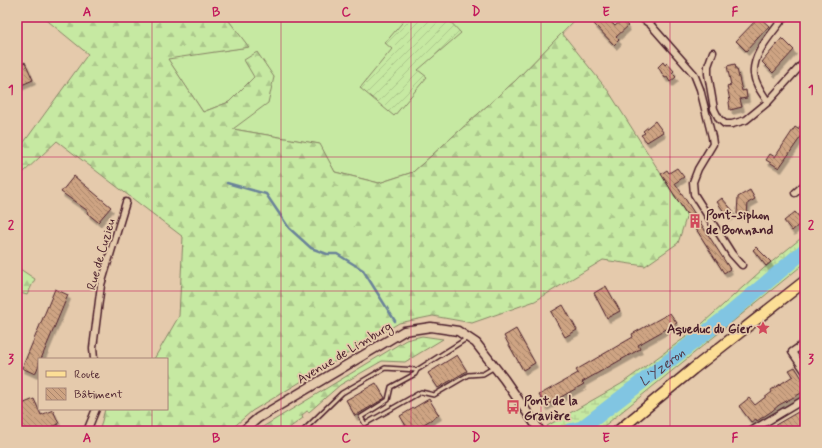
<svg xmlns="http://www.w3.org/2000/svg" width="822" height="448" viewBox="0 0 822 448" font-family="Mynerve,sans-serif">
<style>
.grass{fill:#c6e9a2;stroke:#888466}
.forest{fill:url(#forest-firs);stroke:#888466}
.wetland{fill:url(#wetland-marsh);stroke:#888466}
.garden{fill:url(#garden-furrows);stroke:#888466}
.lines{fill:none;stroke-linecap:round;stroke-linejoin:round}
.stream{stroke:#6b8399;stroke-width:2.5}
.river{stroke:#81c5e2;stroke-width:15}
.building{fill:url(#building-back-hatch);stroke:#4a1f2b;filter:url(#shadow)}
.service-casing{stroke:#4a1f2b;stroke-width:6}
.minor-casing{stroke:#4a1f2b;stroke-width:9}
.tertiary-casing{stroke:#4a1f2b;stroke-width:11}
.primary-casing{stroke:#4a1f2b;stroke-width:13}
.service{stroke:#e5caac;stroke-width:3}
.minor{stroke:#e5caac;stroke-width:6}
.tertiary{stroke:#e5caac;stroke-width:8}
.primary{stroke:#fcde96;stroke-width:10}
.grid{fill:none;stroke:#c2185b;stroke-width:1;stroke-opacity:0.55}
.labels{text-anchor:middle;stroke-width:3.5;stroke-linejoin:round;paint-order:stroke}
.poi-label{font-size:13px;font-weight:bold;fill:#4a1f2b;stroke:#e5caac;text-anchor:start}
.street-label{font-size:13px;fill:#4a1f2b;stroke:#e5caac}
.water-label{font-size:14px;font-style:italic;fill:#523846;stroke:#e5caac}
.neatline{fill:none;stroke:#c2185b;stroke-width:1.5}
.grid-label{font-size:13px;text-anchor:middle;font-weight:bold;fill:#c2185b}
</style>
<defs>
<pattern id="forest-firs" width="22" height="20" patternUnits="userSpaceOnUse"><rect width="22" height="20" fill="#c6e9a2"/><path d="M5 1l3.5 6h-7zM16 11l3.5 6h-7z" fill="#acc78c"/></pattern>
<pattern id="wetland-marsh" width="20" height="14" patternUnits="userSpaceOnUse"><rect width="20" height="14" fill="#c6e9a2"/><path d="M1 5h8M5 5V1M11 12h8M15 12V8" fill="none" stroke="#acc78c"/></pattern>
<pattern id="garden-furrows" width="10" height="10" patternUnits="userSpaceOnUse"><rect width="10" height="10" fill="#c6e9a2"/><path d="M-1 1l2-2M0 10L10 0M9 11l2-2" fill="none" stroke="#acc78c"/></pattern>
<pattern id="building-back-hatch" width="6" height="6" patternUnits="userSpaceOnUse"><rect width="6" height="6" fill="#cea483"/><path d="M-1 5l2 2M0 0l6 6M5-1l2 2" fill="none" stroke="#a9856b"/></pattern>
<filter id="shadow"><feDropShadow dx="2.5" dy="4.5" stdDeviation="0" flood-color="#0004"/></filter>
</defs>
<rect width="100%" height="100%" fill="#e5caac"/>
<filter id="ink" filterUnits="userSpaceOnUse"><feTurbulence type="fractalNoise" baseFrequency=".025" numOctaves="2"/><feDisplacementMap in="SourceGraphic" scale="8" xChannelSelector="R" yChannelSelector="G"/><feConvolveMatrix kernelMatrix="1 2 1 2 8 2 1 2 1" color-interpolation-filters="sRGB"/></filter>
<g filter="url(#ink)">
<!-- grass -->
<path class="grass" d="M 226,17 L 578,17 L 515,81 L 413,172 L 379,183 L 335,172 L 319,144 L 233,129 L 274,77 L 245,60 L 255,76 L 229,102 L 203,112 L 167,58 L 248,47 Z"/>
<!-- forest -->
<path class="forest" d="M 43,17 L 226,17 L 249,47 L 168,59 L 203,112 L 229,102 L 254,77 L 244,60 L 257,52 L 274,77 L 268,103 L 233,129 L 320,144 L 335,172 L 379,183 L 413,172 L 515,81 L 562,33 L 609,92 L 687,215 L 678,243 L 645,266 L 603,260 L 535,301 L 472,323 L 433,316 L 399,323 L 252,411 L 229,431 L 99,431 L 100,429 L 105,409 L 167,409 L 167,359 L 154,359 L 179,316 L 183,237 L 57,141 L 24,172 L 17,166 L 17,152 L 88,54 Z
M 17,267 L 35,279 L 27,295 L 17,292 Z
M 422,336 L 443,339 L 405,362 L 382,361 L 340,385 L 309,412 L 307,411 L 302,415 L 303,418 L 285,431 L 256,431 L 406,340 Z"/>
<!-- wetland -->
<path class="wetland" d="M 805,235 L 805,263 L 598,431 L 551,431 L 547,426 L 621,384 L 694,331 L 763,269 Z"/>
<!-- garden -->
<path class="garden" d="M 407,17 L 446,17 L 461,33 L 418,70 L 427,77 L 394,116 L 360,88 L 392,49 L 385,43 Z"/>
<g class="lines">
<!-- stream -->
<path class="stream" d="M 227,183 L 266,194 L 289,228 L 311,248 L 327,254 L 337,254 L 363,270 L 395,321"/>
<!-- river -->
<path class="river" id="s1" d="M 570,431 L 582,428 L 726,317 L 805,250"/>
</g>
<!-- building -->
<path class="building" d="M 602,17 L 606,17 L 615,26 L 622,20 L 628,26 L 616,37 L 619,40 L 614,45 L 594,24 Z
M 759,17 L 769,26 L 746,51 L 736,41 Z
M 782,38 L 794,50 L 773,73 L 762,62 Z
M 25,62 L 33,80 L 17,87 L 17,66 Z
M 663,62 L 665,65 L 667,63 L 674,71 L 672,73 L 676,77 L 670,82 L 667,77 L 665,78 L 658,67 Z
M 735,64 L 736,69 L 737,69 L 742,91 L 746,90 L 747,98 L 740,99 L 742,107 L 730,110 L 729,102 L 730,101 L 727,86 L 731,85 L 727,66 Z
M 805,119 L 805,131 L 779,168 L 766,160 L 770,154 L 775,157 L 795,127 L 798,129 Z
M 655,121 L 663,132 L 647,142 L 641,135 L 645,133 L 643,131 Z
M 677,168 L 684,177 L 675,183 L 730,269 L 724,273 L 661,174 L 667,170 L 669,173 Z
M 74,176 L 111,207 L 98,222 L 87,213 L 88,211 L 61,192 Z
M 750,190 L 755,199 L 748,203 L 747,215 L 737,214 L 738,197 Z
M 722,198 L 734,212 L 728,217 L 717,202 Z
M 795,212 L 803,221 L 792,231 L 784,221 Z
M 756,247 L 771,262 L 766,266 L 753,250 Z
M 606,286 L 620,311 L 607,318 L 594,293 Z
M 55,289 L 68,295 L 41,359 L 39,359 L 39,365 L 35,374 L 22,368 Z
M 563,305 L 577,330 L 565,337 L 551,312 Z
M 670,313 L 677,323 L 638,345 L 640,349 L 582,382 L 584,384 L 545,406 L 539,395 L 578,373 L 576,370 L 633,337 L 632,334 Z
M 516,329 L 535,363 L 523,370 L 504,336 Z
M 457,355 L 467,371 L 438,388 L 428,373 Z
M 795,367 L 805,383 L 805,391 L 779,405 L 772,411 L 757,421 L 756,419 L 751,422 L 739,406 L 749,398 L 755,405 L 772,392 L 771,390 L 793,376 L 789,370 Z
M 376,383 L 385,398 L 355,416 L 346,400 Z
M 34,399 L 41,415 L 53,410 L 59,424 L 42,431 L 17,431 L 17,406 Z
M 429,399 L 439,415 L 412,431 L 409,431 L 400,416 Z
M 805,408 L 805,425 L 798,429 L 794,431 L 785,431 L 783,429 L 779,431 L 765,431 Z"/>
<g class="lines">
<defs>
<path id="service" d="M 466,339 L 417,370 L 415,374 L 391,387 L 388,400 L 361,417 L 365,424 L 421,392 L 434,395 L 468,375 L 483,374 L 493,368
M 303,431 L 342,393 L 385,368 L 417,370"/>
<path id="minor" d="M 640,17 L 650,24 L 694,74 L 700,89 L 712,137 L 713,144 L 698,169 L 693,182 L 694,194 L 732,254 L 742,265
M 713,52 L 708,66 L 708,74 L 714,109 L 719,119 L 725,124 L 732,124 L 746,120 L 768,102 L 805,61
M 768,102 C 762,93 755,84 754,74 C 752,53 773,33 784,17
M 795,193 L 805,184
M 805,343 L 792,352 L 805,371
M 94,359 L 93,348 L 101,285 L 126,202
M 87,431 L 96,409
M 751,431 L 805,399"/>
<path id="tertiary" d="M 243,431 L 258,418 L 404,331 L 431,327 L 458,331 L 476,343 L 504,379 L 540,431"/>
<path id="primary" d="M 618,431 L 693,369 L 805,281"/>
</defs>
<!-- service casing -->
<use href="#service" class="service-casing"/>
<!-- minor casing -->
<use href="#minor" class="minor-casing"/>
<!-- tertiary casing -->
<use href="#tertiary" class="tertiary-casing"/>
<!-- primary casing -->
<use href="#primary" class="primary-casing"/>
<!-- service -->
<use href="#service" class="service"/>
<!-- minor -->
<use href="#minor" class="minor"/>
<!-- tertiary -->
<use href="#tertiary" class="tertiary"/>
<!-- primary -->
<use href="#primary" class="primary"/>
</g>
</g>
<!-- grid -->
<path class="grid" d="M 152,17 L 152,359M 281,17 L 281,431M 411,17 L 411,431M 541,17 L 541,431M 670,17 L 670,431M 17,157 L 805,157M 17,291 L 805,291M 152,409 L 152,431"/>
<!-- icons -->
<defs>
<symbol id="building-bare" viewBox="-9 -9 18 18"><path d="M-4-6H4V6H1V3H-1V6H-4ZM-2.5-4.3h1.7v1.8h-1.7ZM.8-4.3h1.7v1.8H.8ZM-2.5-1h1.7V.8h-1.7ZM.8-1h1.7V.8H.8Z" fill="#d1495b" stroke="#e5caac" stroke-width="2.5" paint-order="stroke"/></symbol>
<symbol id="sight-bare" viewBox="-9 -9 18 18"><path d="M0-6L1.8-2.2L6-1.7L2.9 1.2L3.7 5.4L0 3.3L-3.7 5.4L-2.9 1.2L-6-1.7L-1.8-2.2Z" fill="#d1495b" stroke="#e5caac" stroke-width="2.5" paint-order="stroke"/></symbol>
<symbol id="bus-bare" viewBox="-9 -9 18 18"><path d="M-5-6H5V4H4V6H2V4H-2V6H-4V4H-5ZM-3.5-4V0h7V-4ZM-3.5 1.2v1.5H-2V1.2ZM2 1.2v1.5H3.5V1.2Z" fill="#d1495b" stroke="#e5caac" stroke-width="2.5" paint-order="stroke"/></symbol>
</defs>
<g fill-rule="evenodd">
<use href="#building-bare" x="685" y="211" width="20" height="20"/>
<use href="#sight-bare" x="753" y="318" width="20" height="20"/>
<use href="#bus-bare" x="503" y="397" width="20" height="20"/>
</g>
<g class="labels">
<!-- poi labels -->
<g class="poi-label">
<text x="706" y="219">Pont-siphon<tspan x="706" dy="15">de Bonnand</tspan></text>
<text x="752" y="333" text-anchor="end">Aqueduc du Gier</text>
<text x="524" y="405">Pont de la<tspan x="524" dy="15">Gravière</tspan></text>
</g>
<!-- street labels -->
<g class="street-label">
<text transform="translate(100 254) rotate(-74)" y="5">Rue de Cuzieu</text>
<text transform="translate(344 352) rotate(-31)" y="5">Avenue de Limburg</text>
</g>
<!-- water labels -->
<g class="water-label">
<text dy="5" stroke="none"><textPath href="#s1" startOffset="113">L'Yzeron</textPath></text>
</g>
</g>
<!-- margin -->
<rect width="822" height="448" fill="none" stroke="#e5caac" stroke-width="44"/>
<!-- legend -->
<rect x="38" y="358" width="130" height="52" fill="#e5caac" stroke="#a78678"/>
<rect x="46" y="371" width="20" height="6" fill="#fcde96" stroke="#a78678"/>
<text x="74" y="378" font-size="12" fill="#4a1f2b">Route</text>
<rect x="46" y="388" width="20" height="12" fill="url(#building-back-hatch)" stroke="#a78678"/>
<text x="74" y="398" font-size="12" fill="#4a1f2b">Bâtiment</text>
<rect x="22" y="22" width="778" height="404" class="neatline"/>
<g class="grid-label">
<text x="87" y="16">A</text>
<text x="216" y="16">B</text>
<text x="346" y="16">C</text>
<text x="476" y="16">D</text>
<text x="606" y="16">E</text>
<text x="735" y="16">F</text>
<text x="11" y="94">1</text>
<text x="811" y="94">1</text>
<text x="11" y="229">2</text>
<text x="811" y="229">2</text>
<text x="11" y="363">3</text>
<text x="811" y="363">3</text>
<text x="87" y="442">A</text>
<text x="216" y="442">B</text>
<text x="346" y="442">C</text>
<text x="476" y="442">D</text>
<text x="606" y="442">E</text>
<text x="735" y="442">F</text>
</g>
</svg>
